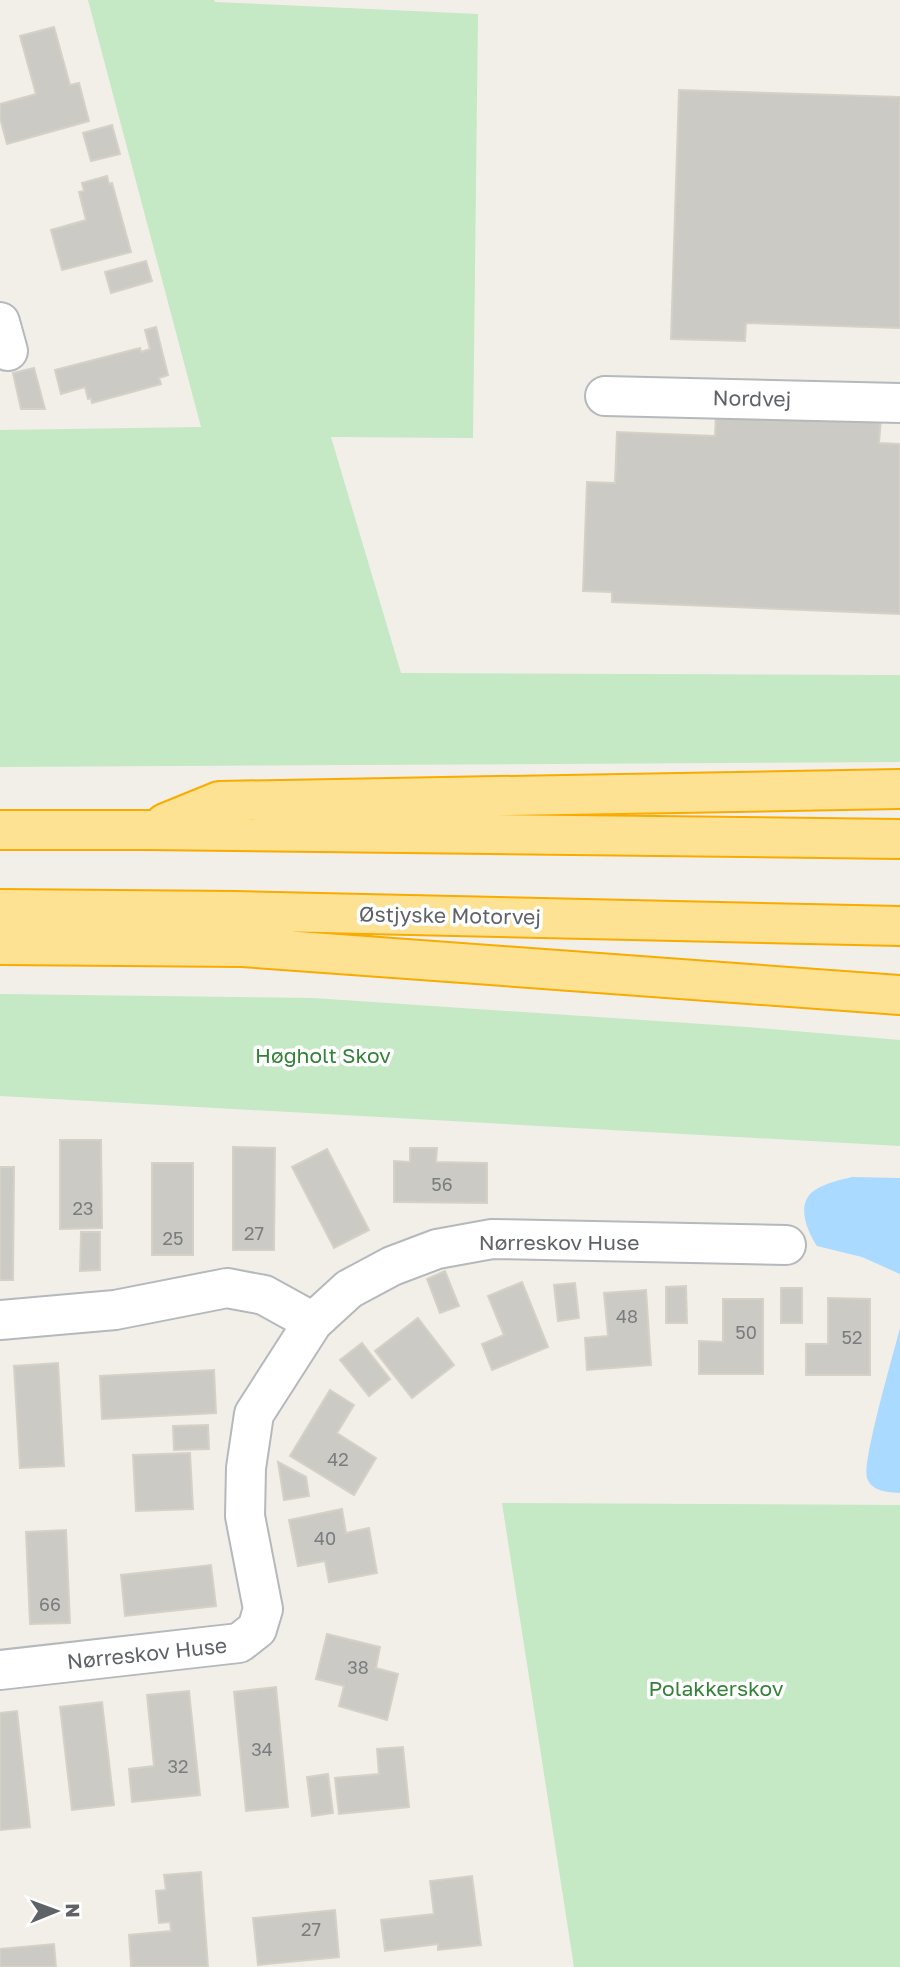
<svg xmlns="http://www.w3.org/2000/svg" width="900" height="1967" viewBox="0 0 900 1967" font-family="'Golos Text',sans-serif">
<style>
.green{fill:#c5e8c5}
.water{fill:#aadaff}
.building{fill:#cccac5;stroke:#d6d1c6;stroke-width:2}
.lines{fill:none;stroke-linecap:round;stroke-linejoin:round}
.minor-casing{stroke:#b5b8bc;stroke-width:42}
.highway-casing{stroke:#f9ab00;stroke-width:42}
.minor{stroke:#fff;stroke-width:38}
.highway{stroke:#fde293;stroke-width:38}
.labels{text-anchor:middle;stroke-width:7;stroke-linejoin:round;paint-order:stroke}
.number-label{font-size:18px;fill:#7a7d7f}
.street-label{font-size:21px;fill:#5f6368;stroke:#fff}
.park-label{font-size:21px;fill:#348238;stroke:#fff}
</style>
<rect width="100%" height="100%" fill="#f1efe8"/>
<!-- green -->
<path class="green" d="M 88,0 L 214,0 L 215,2 L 478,14 L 473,438 L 331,437 L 401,673 L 900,675 L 900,762 L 0,767 L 0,430 L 201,427 Z
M 0,994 L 313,998 L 747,1027 L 900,1040 L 900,1146 L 0,1096 Z
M 502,1503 L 900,1505 L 900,1967 L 574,1967 Z"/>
<!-- water -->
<path class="water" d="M 852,1177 L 900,1178 L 900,1274 L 862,1257 L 817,1246 C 807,1231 795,1203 815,1190 C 826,1183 840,1180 852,1177 Z
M 900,1328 L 900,1493 C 888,1492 872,1492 867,1478 C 862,1461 894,1352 900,1328 Z"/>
<!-- building -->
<path class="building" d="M 54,27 L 70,85 L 79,83 L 89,121 L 7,144 L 0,118 L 0,104 L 36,94 L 20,36 Z
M 679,90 L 900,97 L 900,328 L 746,323 L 745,341 L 671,339 Z
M 112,125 L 120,154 L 91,161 L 83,133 Z
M 107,176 L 109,184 L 112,183 L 131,252 L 62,270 L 51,230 L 86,220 L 79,192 L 84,191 L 82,183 Z
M 146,261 L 152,281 L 111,293 L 105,272 Z
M 156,327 L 168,375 L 159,378 L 161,384 L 92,403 L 91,398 L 88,399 L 85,387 L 61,394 L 55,370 L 140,348 L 141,352 L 150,349 L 145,330 Z
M 34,368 L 45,409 L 21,409 L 13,373 Z
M 716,413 L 881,418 L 879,443 L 900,444 L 900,614 L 612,602 L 612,592 L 583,591 L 587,482 L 615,483 L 617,432 L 715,436 Z
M 60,1140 L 101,1140 L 102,1228 L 60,1229 Z
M 233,1147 L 275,1148 L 274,1250 L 233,1250 Z
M 410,1148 L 437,1148 L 436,1162 L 487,1163 L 487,1203 L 394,1202 L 394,1161 L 410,1162 Z
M 327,1149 L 369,1230 L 334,1248 L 292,1167 Z
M 152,1163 L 193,1163 L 193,1255 L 152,1255 Z
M 0,1167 L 14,1167 L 13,1280 L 0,1280 Z
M 81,1232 L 100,1232 L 100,1270 L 80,1271 Z
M 445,1271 L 459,1306 L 440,1313 L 427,1279 Z
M 522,1282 L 548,1347 L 492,1370 L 482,1344 L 504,1335 L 488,1296 Z
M 575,1283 L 579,1318 L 558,1321 L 554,1285 Z
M 686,1286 L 687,1323 L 666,1323 L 666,1287 Z
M 781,1288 L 802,1288 L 802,1323 L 781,1323 Z
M 646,1290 L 651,1365 L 587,1370 L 585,1338 L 608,1336 L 604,1293 Z
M 828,1298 L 870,1299 L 870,1375 L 806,1375 L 806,1344 L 828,1344 Z
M 723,1299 L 763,1299 L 763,1374 L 699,1374 L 699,1341 L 723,1342 Z
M 418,1318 L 454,1365 L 412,1398 L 375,1351 Z
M 362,1343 L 390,1379 L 369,1396 L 340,1360 Z
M 58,1363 L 64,1466 L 20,1468 L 14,1366 Z
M 214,1370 L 216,1413 L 102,1419 L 100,1376 Z
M 330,1390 L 354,1405 L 337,1433 L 376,1458 L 354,1495 L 290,1456 Z
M 208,1425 L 209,1449 L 174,1450 L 173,1426 Z
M 190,1453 L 193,1509 L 136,1511 L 133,1455 Z
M 278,1462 L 306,1477 L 309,1496 L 284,1500 Z
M 342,1509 L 346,1533 L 369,1528 L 377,1573 L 329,1582 L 325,1561 L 298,1566 L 289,1520 Z
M 66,1530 L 70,1623 L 30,1624 L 26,1532 Z
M 211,1565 L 216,1606 L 125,1616 L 121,1575 Z
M 327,1634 L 380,1647 L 376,1668 L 398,1674 L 387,1720 L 339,1706 L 344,1686 L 316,1679 Z
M 276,1687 L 288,1807 L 246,1811 L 234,1692 Z
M 189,1691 L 200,1795 L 132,1802 L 129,1769 L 154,1766 L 147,1695 Z
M 102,1702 L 114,1805 L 72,1810 L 60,1707 Z
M 17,1711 L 30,1827 L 0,1830 L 0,1713 Z
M 403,1747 L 409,1807 L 339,1814 L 335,1778 L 379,1774 L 377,1749 Z
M 328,1774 L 333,1813 L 312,1816 L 307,1777 Z
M 201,1872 L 208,1967 L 131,1967 L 129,1935 L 171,1931 L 170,1922 L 159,1923 L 156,1891 L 166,1890 L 164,1875 Z
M 472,1876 L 481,1945 L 438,1950 L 438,1944 L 385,1951 L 381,1920 L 434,1914 L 430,1881 Z
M 335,1910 L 339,1957 L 258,1965 L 253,1918 Z
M 54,1944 L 56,1967 L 0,1967 L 0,1949 Z"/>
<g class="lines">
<defs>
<path id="minor" d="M 0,322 L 8,351
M 605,396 L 900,403
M 0,1320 L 115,1310 L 227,1288 L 264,1295 L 313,1322
M 0,1670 L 239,1643 L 257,1629 L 263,1609 L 245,1516 L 246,1468 L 254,1414 L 313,1322 L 349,1289 L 392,1266 L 437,1249 L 492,1239 L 786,1245"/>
<path id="highway" d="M 165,823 L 219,801 L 900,789
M 0,830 L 148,830 L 900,839
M 0,909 L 236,911 L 900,926
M 0,945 L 242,947 L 900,995"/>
</defs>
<!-- minor casing -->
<use href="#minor" class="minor-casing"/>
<!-- highway casing -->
<use href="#highway" class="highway-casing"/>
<!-- minor -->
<use href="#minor" class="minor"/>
<!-- highway -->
<use href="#highway" class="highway"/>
</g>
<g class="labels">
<!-- number labels -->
<g class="number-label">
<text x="442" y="1191">56</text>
<text x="83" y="1215">23</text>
<text x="254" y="1240">27</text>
<text x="173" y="1245">25</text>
<text x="627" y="1323">48</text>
<text x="746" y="1339">50</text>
<text x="852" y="1344">52</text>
<text x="338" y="1466">42</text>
<text x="325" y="1545">40</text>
<text x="50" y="1611">66</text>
<text x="358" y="1674">38</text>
<text x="262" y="1756">34</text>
<text x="178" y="1773">32</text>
<text x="311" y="1936">27</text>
</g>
<!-- street labels -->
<g class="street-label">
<text transform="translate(752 399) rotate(1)" y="7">Nordvej</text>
<text transform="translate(450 916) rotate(1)" y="7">Østjyske Motorvej</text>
<text x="559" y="1250">Nørreskov Huse</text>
<text transform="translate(147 1654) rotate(-6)" y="7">Nørreskov Huse</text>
</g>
<!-- park labels -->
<g class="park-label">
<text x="323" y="1063">Høgholt Skov</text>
<text x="716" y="1696">Polakkerskov</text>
</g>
</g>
<!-- north arrow -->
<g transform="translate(56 1911) rotate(89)" stroke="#ffffff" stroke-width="5" paint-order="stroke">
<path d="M0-5L12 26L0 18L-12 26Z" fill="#5f6368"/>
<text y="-10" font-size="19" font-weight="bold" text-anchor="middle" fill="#5f6368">N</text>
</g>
</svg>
